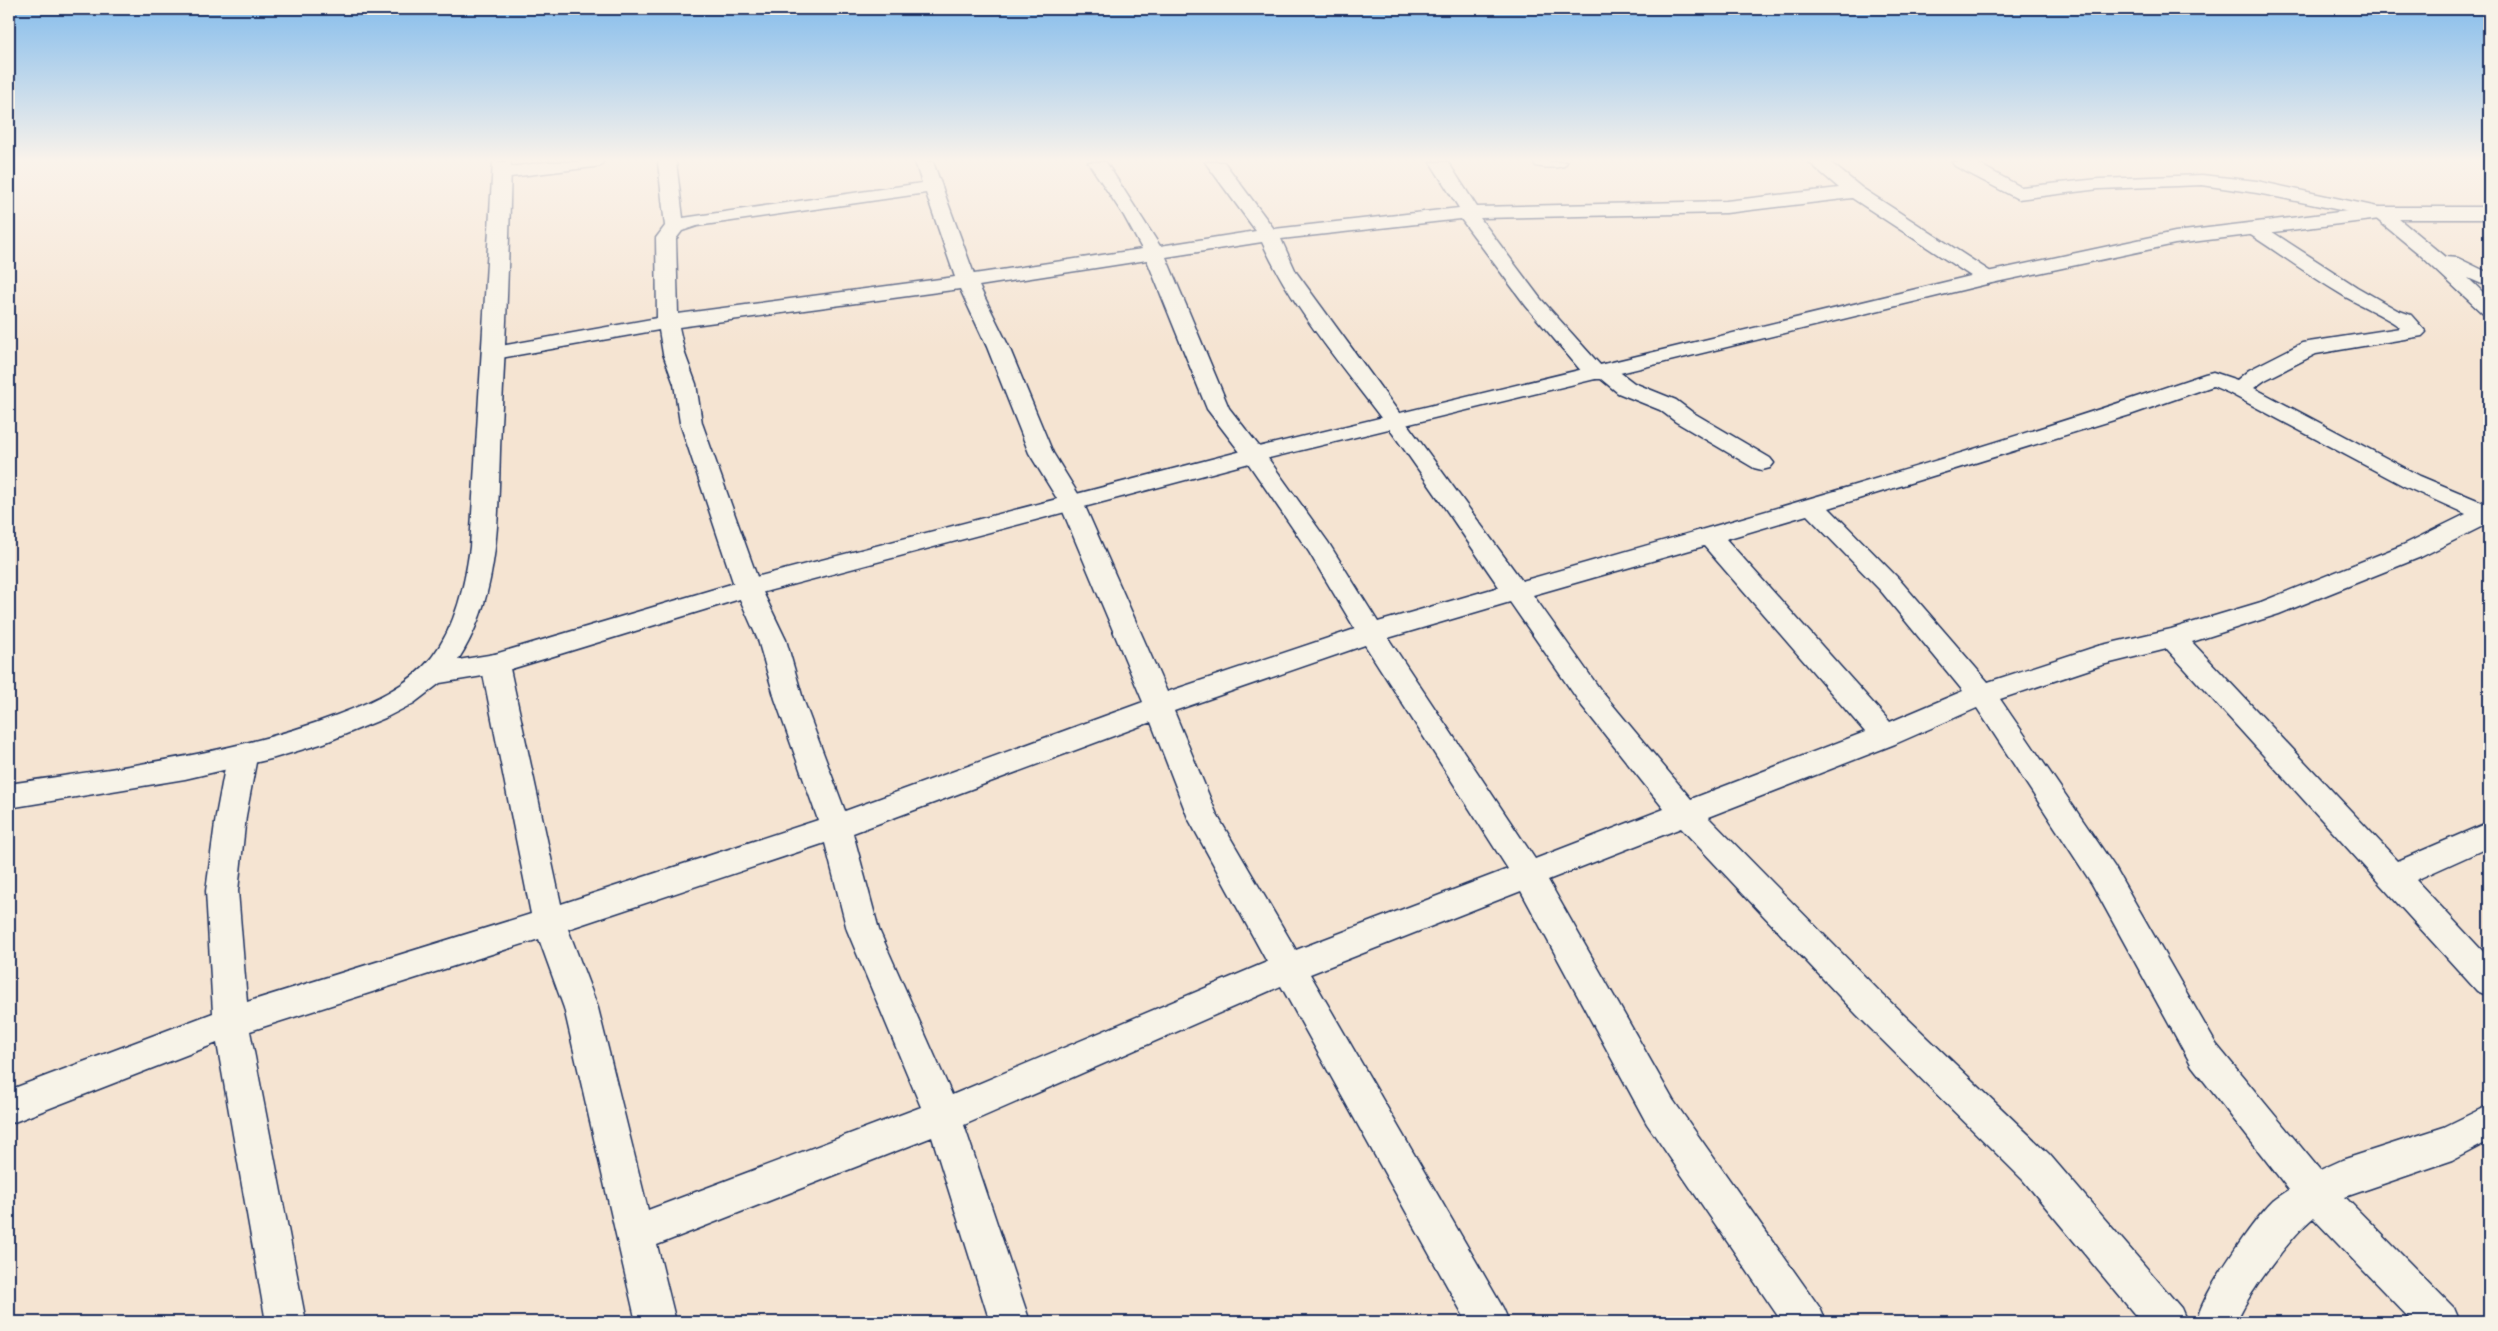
<svg xmlns="http://www.w3.org/2000/svg" width="2498" height="1331" viewBox="0 0 2498 1331" font-family="'Balsamiq Sans',sans-serif">
<style>
.lines{fill:none;stroke-linecap:round;stroke-linejoin:round}
.street-casing{stroke:#1b2f5e;stroke-width:3}
.secondary-casing{stroke:#1b2f5e;stroke-width:3}
.street{fill:#f7f3e8;fill-rule:evenodd}
.secondary{fill:#f7f3e8;fill-rule:evenodd}
</style>
<rect width="100%" height="100%" fill="#f5e4d2"/>
<filter id="ink" filterUnits="userSpaceOnUse"><feTurbulence type="fractalNoise" baseFrequency=".02" numOctaves="2"/><feDisplacementMap in="SourceGraphic" scale="10" xChannelSelector="R" yChannelSelector="G"/><feConvolveMatrix kernelMatrix="1 2 1 2 8 2 1 2 1" color-interpolation-filters="sRGB"/></filter>
<g filter="url(#ink)">
<g class="lines">
<defs>
<path id="street" d="M 546,162 L 603,162 L 600,166 L 594,167 L 502,178 L 496,177 L 493,173 L 496,169 L 502,168 Z
M 658,162 L 676,162 L 683,218 L 922,183 L 915,162 L 933,162 L 974,274 L 1142,249 L 1124,216 L 1088,162 L 1106,162 L 1160,246 L 1256,231 L 1205,162 L 1224,162 L 1274,229 L 1459,208 L 1430,162 L 1448,162 L 1477,207 L 1726,201 L 1839,188 L 1809,162 L 1830,162 L 1862,188 L 1994,274 L 1997,278 L 1994,282 L 1987,284 L 1980,282 L 1852,198 L 1726,213 L 1480,218 L 1540,298 L 1601,366 L 1613,367 L 1634,383 L 1676,400 L 1692,412 L 1770,458 L 1774,463 L 1770,468 L 1762,470 L 1754,468 L 1676,422 L 1660,410 L 1618,393 L 1601,379 L 1588,379 L 1526,306 L 1461,219 L 1281,239 L 1296,272 L 1522,581 C 1751,516 1980,451 2205,374 L 2213,372 L 2237,380 L 2249,370 L 2302,343 L 2400,328 C 2395,321 2355,303 2344,296 C 2310,276 2279,253 2246,232 L 2243,228 L 2246,224 L 2260,224 L 2357,287 L 2397,310 L 2411,315 L 2426,332 L 2422,336 L 2316,354 L 2265,380 L 2254,388 L 2420,476 L 2489,505 L 2489,523 L 2421,557 L 2279,614 L 2192,642 L 2398,861 L 2489,822 L 2489,847 L 2416,880 L 2489,958 L 2489,996 L 2477,991 L 2167,649 L 2102,665 L 2000,699 L 2114,866 L 2216,1044 L 2320,1170 L 2342,1160 L 2444,1127 L 2489,1105 L 2489,1141 L 2453,1160 L 2345,1197 L 2454,1308 L 2460,1322 L 2413,1322 L 2313,1218 C 2293,1234 2244,1298 2237,1322 L 2197,1322 C 2199,1298 2254,1219 2273,1201 C 2278,1197 2284,1193 2289,1190 L 2192,1066 L 2092,884 L 1977,708 L 1895,744 L 1708,817 L 1881,993 L 2049,1154 L 2181,1308 L 2187,1322 L 2141,1322 L 2023,1180 L 1857,1015 L 1681,828 L 1548,880 L 1673,1100 L 1820,1308 L 1826,1322 L 1782,1322 L 1647,1124 L 1521,891 L 1310,974 L 1503,1308 L 1509,1322 L 1467,1322 L 1281,986 L 964,1125 L 1030,1322 L 990,1322 L 932,1137 L 657,1245 L 676,1322 L 636,1322 L 564,1008 L 539,939 L 250,1031 L 306,1322 L 266,1322 L 217,1043 L 9,1124 L 9,1090 L 213,1013 L 206,891 L 216,816 L 227,757 L 232,749 L 242,746 L 252,749 L 257,757 L 246,816 L 238,891 L 247,1002 L 531,914 L 481,664 L 485,657 L 495,654 L 505,657 L 509,664 L 561,904 L 818,820 L 775,699 L 758,640 L 735,588 L 680,423 L 674,384 L 663,354 L 659,330 L 495,359 L 487,358 L 484,353 L 487,348 L 495,347 L 657,318 L 656,238 L 665,226 ZM 926,193 L 955,277 L 678,314 L 676,239 L 682,231 L 697,226 ZM 1262,242 C 1293,310 1344,368 1388,427 C 1427,480 1462,534 1499,587 L 1378,622 L 1328,542 L 1262,450 L 1229,408 L 1166,257 ZM 1147,260 L 1207,409 L 1246,460 L 1309,552 L 1355,629 L 1167,692 L 1083,502 L 1053,453 L 1009,347 L 979,286 ZM 960,289 L 987,347 L 1029,453 L 1059,502 L 1143,702 L 845,811 L 803,699 L 786,640 L 761,588 L 702,423 L 696,384 L 685,354 L 679,327 ZM 2213,386 L 2229,393 L 2404,486 L 2466,514 L 2403,545 L 2261,602 L 2171,629 L 2098,646 L 1988,682 L 1898,578 L 1829,508 L 2130,415 ZM 1807,515 L 1880,590 L 1963,691 L 1890,722 L 1726,539 ZM 1704,546 L 1865,732 L 1691,799 L 1602,692 L 1533,595 ZM 1510,602 L 1582,706 L 1664,809 L 1535,859 L 1388,638 ZM 1365,645 L 1508,869 L 1296,950 L 1217,815 L 1174,711 ZM 1151,722 L 1188,818 L 1267,962 L 952,1095 L 879,930 L 853,833 ZM 825,843 L 847,930 L 921,1107 L 648,1210 L 598,1008 L 568,929 Z
M 1533,162 L 1567,162 L 1564,166 C 1555,168 1545,168 1536,166 Z
M 1952,162 L 1975,162 L 2021,187 L 2099,179 L 2202,175 L 2257,181 L 2387,209 L 2445,257 L 2458,258 L 2489,273 L 2489,287 L 2468,278 L 2489,298 L 2489,315 L 2482,313 L 2418,253 L 2374,217 L 2257,193 L 2202,185 L 2099,189 L 2018,199 L 1955,166 Z"/>
<path id="secondary" d="M 493,162 L 511,162 C 509,250 506,337 501,424 C 497,504 504,590 458,660 L 495,654 L 748,579 L 1246,450 L 1987,272 L 2175,232 L 2380,207 L 2489,207 L 2489,219 L 2380,219 L 2175,244 L 1987,284 L 1257,461 L 753,595 L 495,674 L 440,683 L 414,703 L 385,718 L 324,743 L 271,759 L 185,779 L 9,808 L 9,784 C 120,767 232,755 337,715 C 371,702 409,686 432,657 C 456,626 465,584 470,547 Z"/>
</defs>
<!-- street casing -->
<use href="#street" class="street-casing"/>
<!-- secondary casing -->
<use href="#secondary" class="secondary-casing"/>
<!-- street -->
<use href="#street" class="street"/>
<!-- secondary -->
<use href="#secondary" class="secondary"/>
</g>
</g>
<!-- sky -->
<linearGradient id="sky" x2="0" y2="1"><stop stop-color="#86bdec"/><stop offset="0.46" stop-color="#faf3eb"/><stop offset="1" stop-color="#faf3eb" stop-opacity="0"/></linearGradient>
<rect width="2498" height="349" fill="url(#sky)"/>
<!-- margin -->
<rect width="2498" height="1331" fill="none" stroke="#f7f3e8" stroke-width="30"/>
<rect x="15" y="15" width="2468" height="1301" fill="none" stroke="#1b2f5e" stroke-width="2" filter="url(#ink)"/>
</svg>
